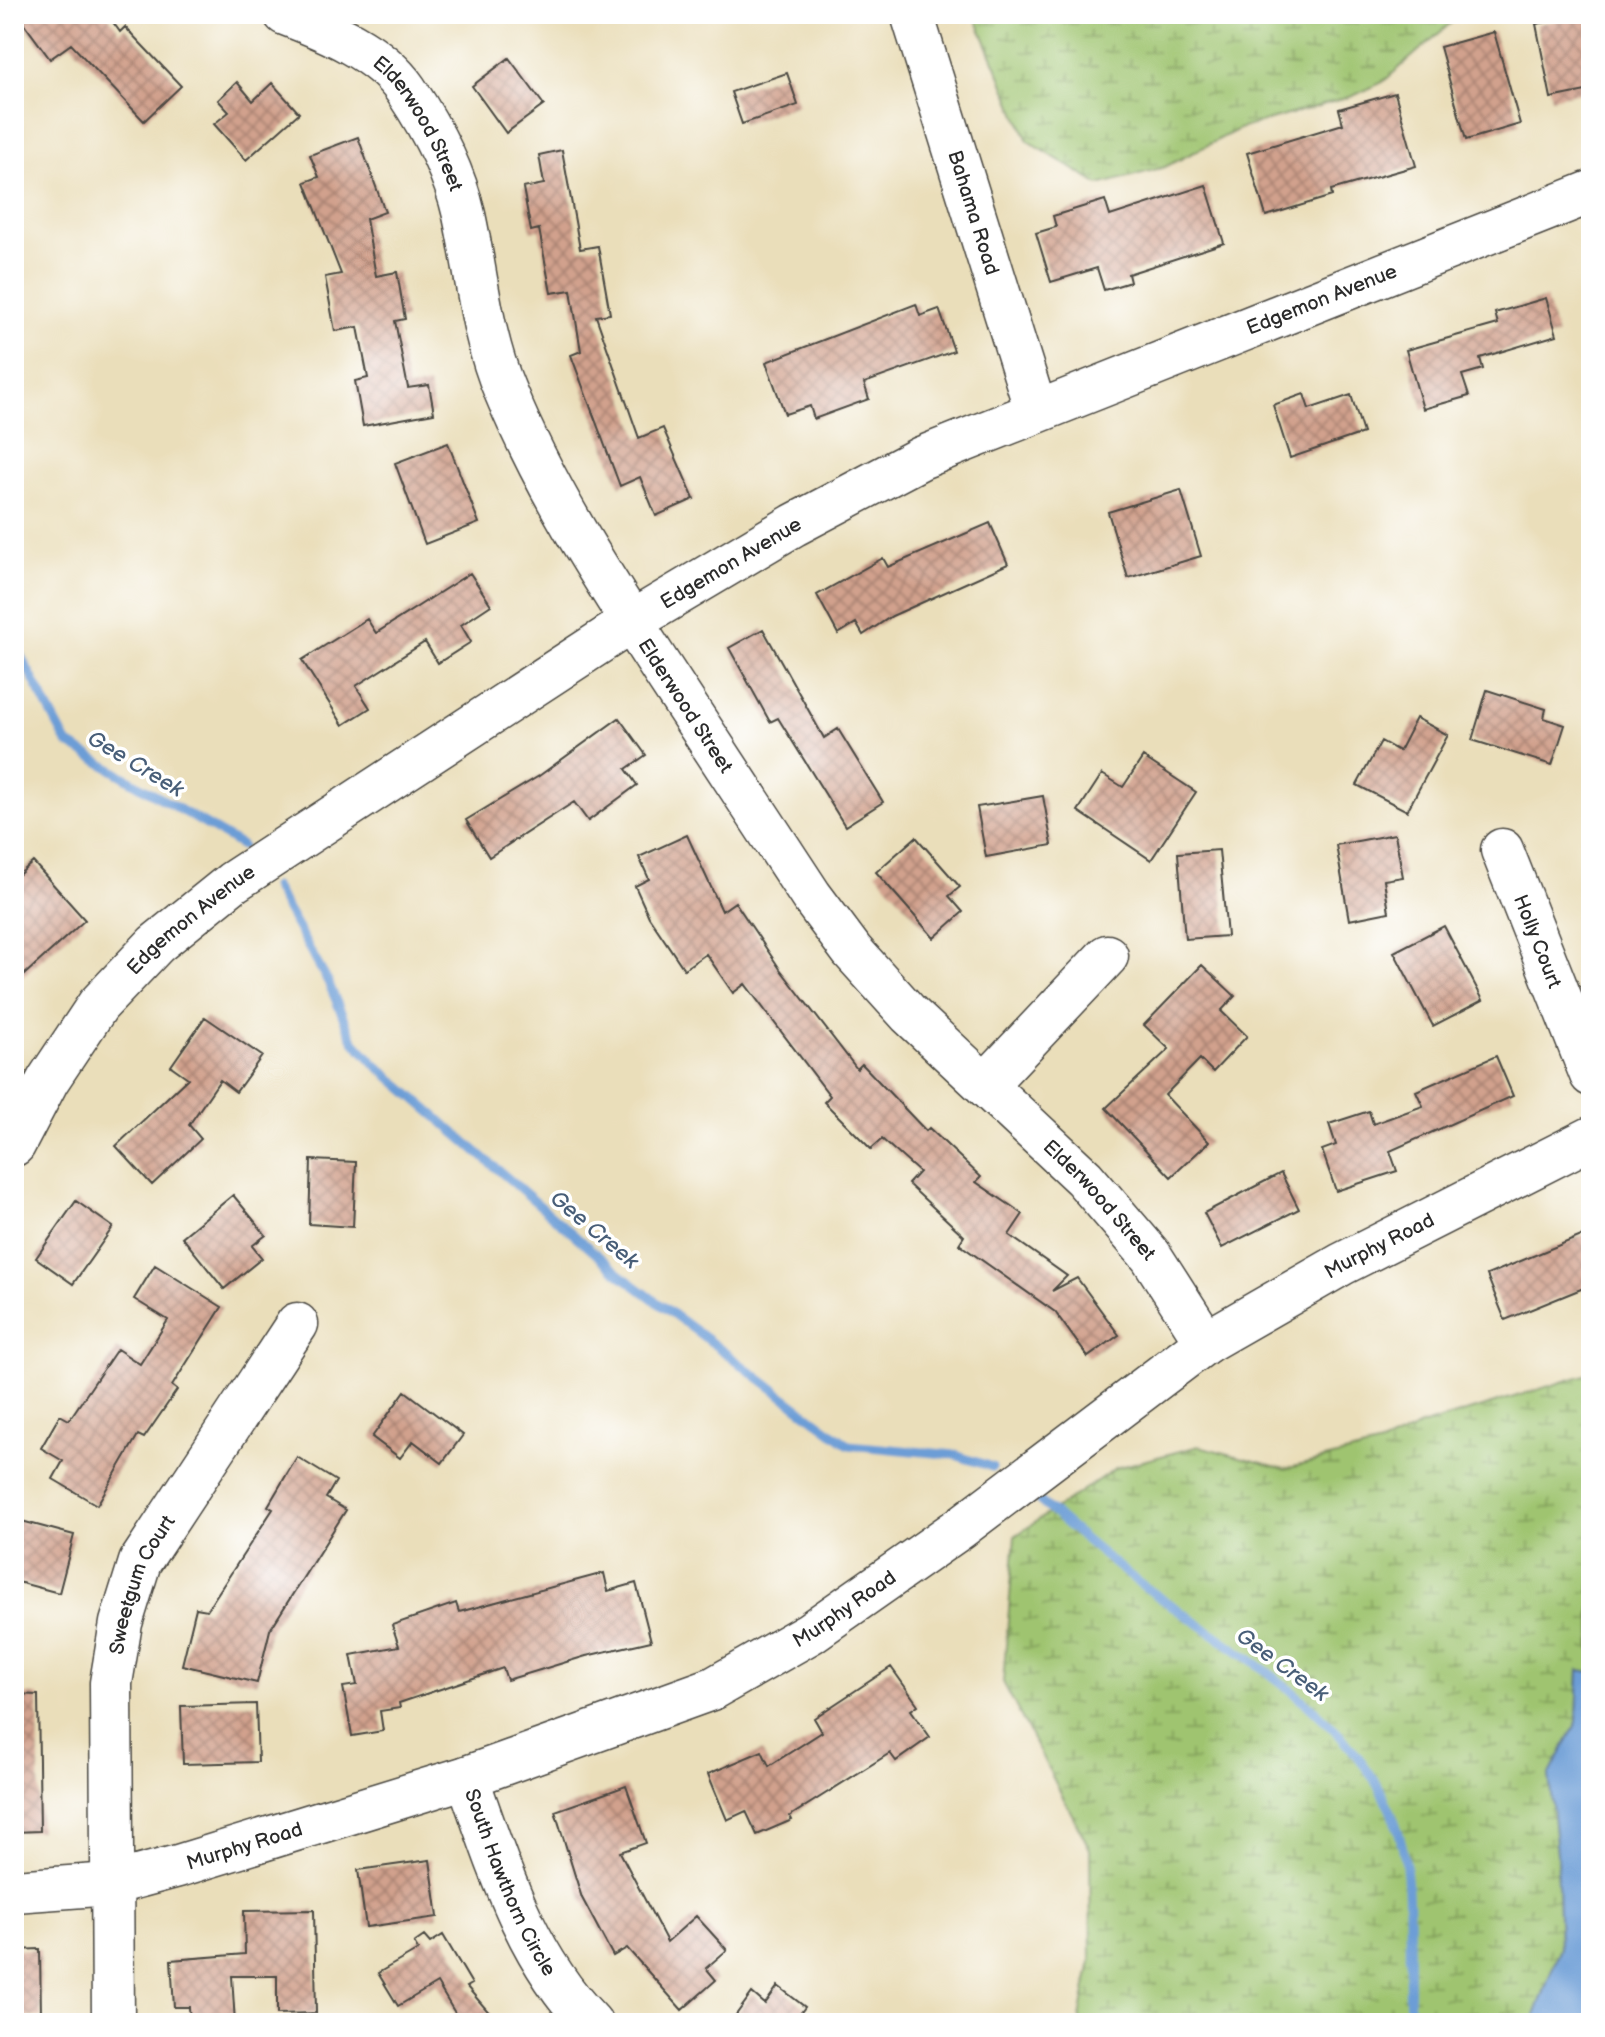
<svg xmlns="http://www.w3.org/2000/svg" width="1605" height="2037" viewBox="0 0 1605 2037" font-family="'Balsamiq Sans',sans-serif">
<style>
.wetland{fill:url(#wetland-marsh);stroke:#65784d;stroke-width:2}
.water{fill:#6c9dd6;stroke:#4c6480;stroke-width:2}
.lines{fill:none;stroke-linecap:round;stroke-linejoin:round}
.stream{stroke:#6c9dd6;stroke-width:9}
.building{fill:url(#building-cross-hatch)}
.minor-casing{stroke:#484640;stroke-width:45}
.minor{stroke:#fff;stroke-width:42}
.labels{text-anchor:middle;stroke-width:7;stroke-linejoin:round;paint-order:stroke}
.street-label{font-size:20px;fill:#2b2b2b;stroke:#fff}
.water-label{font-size:22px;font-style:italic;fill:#485e78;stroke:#fff}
</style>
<defs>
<pattern id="wetland-marsh" width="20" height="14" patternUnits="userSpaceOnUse" patternTransform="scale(2)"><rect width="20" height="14" fill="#9fc46f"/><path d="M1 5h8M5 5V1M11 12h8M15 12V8" fill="none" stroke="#829f5b"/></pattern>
<pattern id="building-cross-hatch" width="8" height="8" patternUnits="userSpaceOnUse" patternTransform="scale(2)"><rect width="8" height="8" fill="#d1a18d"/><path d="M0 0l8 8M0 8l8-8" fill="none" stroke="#aa8373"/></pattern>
</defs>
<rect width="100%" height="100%" fill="#fff"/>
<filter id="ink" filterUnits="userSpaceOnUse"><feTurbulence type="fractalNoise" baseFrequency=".0125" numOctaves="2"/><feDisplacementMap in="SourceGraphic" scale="16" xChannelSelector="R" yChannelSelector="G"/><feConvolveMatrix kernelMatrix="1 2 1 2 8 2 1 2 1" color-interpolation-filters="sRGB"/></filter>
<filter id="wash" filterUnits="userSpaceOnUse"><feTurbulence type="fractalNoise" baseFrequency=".006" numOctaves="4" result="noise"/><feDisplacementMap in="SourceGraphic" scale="32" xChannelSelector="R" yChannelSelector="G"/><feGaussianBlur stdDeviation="1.8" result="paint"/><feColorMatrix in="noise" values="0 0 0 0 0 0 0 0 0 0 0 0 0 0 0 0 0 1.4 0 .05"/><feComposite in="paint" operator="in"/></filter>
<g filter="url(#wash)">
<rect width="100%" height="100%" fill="#eadeba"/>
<!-- wetland -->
<path class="wetland" d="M 974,14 L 1455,14 L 1452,22 L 1383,82 L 1353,96 L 1239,129 L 1165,167 L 1099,185 L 1028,141 Z
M 1591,1373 L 1591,1672 L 1579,1670 L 1577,1722 L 1550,1776 L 1557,1853 L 1560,1948 L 1535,2016 L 1536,2023 L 1079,2023 L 1091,1961 L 1090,1849 L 1003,1682 L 1015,1536 L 1116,1468 L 1199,1446 L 1285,1469 L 1381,1445 L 1421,1426 Z"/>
<!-- water -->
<path class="water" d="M 1579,1670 L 1591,1672 L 1591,2023 L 1536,2023 L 1535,2016 L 1560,1948 L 1557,1853 L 1549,1776 L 1577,1722 Z"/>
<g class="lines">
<!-- stream -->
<path class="stream" d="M 14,643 L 67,743 L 242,846
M 274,887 L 328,982 L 353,1040 L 376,1065 L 622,1276 L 849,1445 L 955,1455 L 992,1467
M 1036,1498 C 1068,1525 1100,1554 1134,1579 C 1232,1652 1383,1725 1405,1859 C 1412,1907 1408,1973 1410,2023"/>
</g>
<g id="blocks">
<!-- building -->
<path class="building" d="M 17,14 L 107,14 L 120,32 L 125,27 L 181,86 L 144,121 L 71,44 L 50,59 Z
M 1591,14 L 1591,90 L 1551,98 L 1536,24 Z
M 1494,32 L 1520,124 L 1466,140 L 1440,47 Z
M 509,58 L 544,105 L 506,133 L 472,86 Z
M 787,73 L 798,105 L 742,124 L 731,92 Z
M 237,82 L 253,101 L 272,83 L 299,113 L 246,160 L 214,124 L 229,112 L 218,100 Z
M 1395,93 L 1416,166 L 1331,190 L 1332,196 L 1266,216 L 1247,153 L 1343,124 L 1339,109 Z
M 358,137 L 385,212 L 366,219 L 376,276 L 397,272 L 405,319 L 395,321 L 408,388 L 429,385 L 434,413 L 363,426 L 355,381 L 368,378 L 358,327 L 335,331 L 325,277 L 341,274 L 305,182 L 319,177 L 310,155 Z
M 562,150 L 580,249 L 598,246 L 610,314 L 596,316 L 639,438 L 663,428 L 694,499 L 656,516 L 640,477 L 620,486 L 571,355 L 581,351 L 571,290 L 551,293 L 539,229 L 531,231 L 523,188 L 544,184 L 539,155 Z
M 1206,185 L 1224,243 L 1128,274 L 1130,282 L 1104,290 L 1097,268 L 1051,282 L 1036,233 L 1056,227 L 1053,216 L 1105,200 L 1110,216 Z
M 1546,298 L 1557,335 L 1480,358 L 1483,369 L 1462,375 L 1469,396 L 1423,409 L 1406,350 L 1498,324 L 1495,313 Z
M 916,304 L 920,316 L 939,309 L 954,351 L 864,383 L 869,399 L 814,419 L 810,406 L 785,414 L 766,362 Z
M 1304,394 L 1309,409 L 1351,395 L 1363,433 L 1290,458 L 1273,405 Z
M 448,443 L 479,523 L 425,544 L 395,463 Z
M 1181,490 L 1201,556 L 1128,578 L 1108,512 Z
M 990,523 L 1008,564 L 892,616 L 863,635 L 856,623 L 838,634 L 817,595 L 883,558 L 888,567 Z
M 470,573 L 491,605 L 461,625 L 471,642 L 438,663 L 425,642 L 356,686 L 370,708 L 343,725 L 302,660 L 367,619 L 376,633 Z
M 763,629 L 824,738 L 838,729 L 883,802 L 845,826 L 778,718 L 770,722 L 729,648 Z
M 1487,690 L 1546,709 L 1544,718 L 1565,725 L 1552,765 L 1472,740 Z
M 619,718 L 646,755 L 626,769 L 637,785 L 588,821 L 574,802 L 489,857 L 466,820 L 539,776 Z
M 1416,718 L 1448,735 L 1407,811 L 1357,785 L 1381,741 L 1399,751 Z
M 1143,757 L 1196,792 L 1151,860 L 1078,811 L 1102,774 L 1123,787 Z
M 1043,796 L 1052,845 L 986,857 L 977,807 Z
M 1395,834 L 1403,877 L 1384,880 L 1389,912 L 1349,920 L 1336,845 Z
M 687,835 L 722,911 L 735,902 L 780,969 L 857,1069 L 862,1064 L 926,1131 L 929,1128 L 981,1177 L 976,1182 L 1023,1214 L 1009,1235 L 1067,1276 L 1052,1291 L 1077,1278 L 1119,1335 L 1088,1357 L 1055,1312 L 959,1244 L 964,1236 L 908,1184 L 919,1172 L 882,1139 L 871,1149 L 824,1102 L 830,1096 L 745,984 L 733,993 L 706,954 L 684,969 L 649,917 L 635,886 L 649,879 L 639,857 Z
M 916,837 L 960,887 L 949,896 L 963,912 L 934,938 L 876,872 Z
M 1219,850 L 1227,936 L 1185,939 L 1178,853 Z
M 33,862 L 85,920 L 14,984 L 14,879 Z
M 1444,926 L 1483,1000 L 1433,1026 L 1394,952 Z
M 1202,965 L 1235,996 L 1221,1011 L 1247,1036 L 1213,1072 L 1200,1059 L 1165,1095 L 1209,1142 L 1171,1177 L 1106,1108 L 1169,1049 L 1144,1025 Z
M 205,1017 L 262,1056 L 236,1092 L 220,1080 L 189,1125 L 201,1139 L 152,1185 L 116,1146 L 188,1078 L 171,1066 Z
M 1496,1056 L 1513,1096 L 1390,1151 L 1397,1171 L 1336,1191 L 1322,1150 L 1336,1145 L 1329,1124 L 1369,1111 L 1373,1124 L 1423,1106 L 1416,1091 Z
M 311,1160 L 356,1162 L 353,1227 L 309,1224 Z
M 1281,1173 L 1299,1209 L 1222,1248 L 1204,1213 Z
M 233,1195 L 266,1235 L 252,1246 L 262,1258 L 224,1289 L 182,1237 Z
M 76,1201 L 113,1227 L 73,1284 L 36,1258 Z
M 1591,1232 L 1591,1285 L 1505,1320 L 1487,1275 Z
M 155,1265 L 222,1307 L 172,1386 L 177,1390 L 144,1438 L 138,1435 L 97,1505 L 53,1479 L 63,1461 L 41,1448 L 60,1415 L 69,1420 L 117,1349 L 140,1364 L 168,1320 L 134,1299 Z
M 405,1391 L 463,1435 L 442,1463 L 413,1441 L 400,1458 L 372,1437 Z
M 297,1457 L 336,1481 L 326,1498 L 346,1510 L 270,1630 L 257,1683 L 182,1665 L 196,1608 L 207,1610 L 273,1509 L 268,1506 Z
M 14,1519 L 74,1535 L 59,1593 L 14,1581 Z
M 604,1573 L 608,1591 L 636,1583 L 651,1641 L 586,1656 L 507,1680 L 503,1668 L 399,1703 L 400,1708 L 380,1711 L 383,1731 L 352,1736 L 343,1687 L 357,1685 L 351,1655 L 399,1646 L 392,1625 L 456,1603 L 459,1612 Z
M 891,1667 L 918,1705 L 911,1710 L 930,1737 L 896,1761 L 890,1753 L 790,1816 L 792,1820 L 757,1835 L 746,1811 L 727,1820 L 708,1774 L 762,1751 L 769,1766 L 822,1732 L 814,1718 Z
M 14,1694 L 38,1695 L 40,1831 L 14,1832 Z
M 256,1704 L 258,1762 L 183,1764 L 181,1706 Z
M 626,1786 L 646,1843 L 620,1852 L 667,1942 L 696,1916 L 727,1950 L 706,1968 L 716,1980 L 682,2010 L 627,1948 L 613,1956 L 582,1898 L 555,1811 Z
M 430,1860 L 438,1917 L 366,1927 L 358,1870 Z
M 314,1910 L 316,2013 L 277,2014 L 277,1976 L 232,1976 L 235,2023 L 190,2023 L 189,2007 L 174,2007 L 171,1960 L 245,1954 L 244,1911 Z
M 443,1935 L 472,1984 L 467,1987 L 498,2023 L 461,2023 L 437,1983 L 398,2006 L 378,1973 L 418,1950 L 414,1943 L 424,1936 L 430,1943 Z
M 40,1949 L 41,2017 L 14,2018 L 14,1950 Z
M 778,1986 L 805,2007 L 793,2023 L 730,2023 L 752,1993 L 765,2004 Z"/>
</g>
</g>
<g filter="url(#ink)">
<use href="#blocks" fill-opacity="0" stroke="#484640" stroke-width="2"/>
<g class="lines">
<defs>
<g id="minor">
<path id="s1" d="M 285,14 C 327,30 379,51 406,90 C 432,129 454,170 464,215 C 477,274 481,335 505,391 C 546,491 604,579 662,669 C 712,745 761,821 811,896 L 852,951 L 909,1014 L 1084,1178 L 1151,1256 L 1206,1342"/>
<path id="s2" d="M 912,14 L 1036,411"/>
<path id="s3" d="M 1502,850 L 1591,1075"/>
<path d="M 985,1085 L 1107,956"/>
<path id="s4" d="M 14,1145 L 48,1080 L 98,1005 L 156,944 L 233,882 L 631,622 L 794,525 L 921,458 L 1591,192"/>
<path id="s5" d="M 467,1777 C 498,1864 524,1954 591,2023"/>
<path id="s6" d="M 14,1891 L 111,1884 L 178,1866 L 467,1777 L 714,1688 L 810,1633 L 960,1528 L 1206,1342 L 1342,1264 L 1591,1138"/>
<path id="s7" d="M 113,2023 L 111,1683 L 121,1623 L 140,1562 L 297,1324"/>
</g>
</defs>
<!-- minor casing -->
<use href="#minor" class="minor-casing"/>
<!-- minor -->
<use href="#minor" class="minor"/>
</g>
</g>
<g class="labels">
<!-- street labels -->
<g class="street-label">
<text dy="7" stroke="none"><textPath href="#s1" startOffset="180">Elderwood Street</textPath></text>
<text dy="7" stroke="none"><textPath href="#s2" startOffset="208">Bahama Road</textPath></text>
<text dy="7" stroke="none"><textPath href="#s4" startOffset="1586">Edgemon Avenue</textPath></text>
<text dy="7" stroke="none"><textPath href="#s4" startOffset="938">Edgemon Avenue</textPath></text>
<text dy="7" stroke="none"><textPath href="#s1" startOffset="828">Elderwood Street</textPath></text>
<text dy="7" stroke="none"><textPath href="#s4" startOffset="290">Edgemon Avenue</textPath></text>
<text dy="7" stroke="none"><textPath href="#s3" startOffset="98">Holly Court</textPath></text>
<text dy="7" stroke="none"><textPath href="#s1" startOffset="1476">Elderwood Street</textPath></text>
<text dy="7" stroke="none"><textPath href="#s6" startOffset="1532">Murphy Road</textPath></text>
<text dy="7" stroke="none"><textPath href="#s7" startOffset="444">Sweetgum Court</textPath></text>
<text dy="7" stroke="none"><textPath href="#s6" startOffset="884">Murphy Road</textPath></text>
<text dy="7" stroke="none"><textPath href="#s6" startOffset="236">Murphy Road</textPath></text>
<text dy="7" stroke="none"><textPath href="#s5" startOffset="114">South Hawthorn Circle</textPath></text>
</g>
<!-- water labels -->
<g class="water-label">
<text transform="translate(136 763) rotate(31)" y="8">Gee Creek</text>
<text transform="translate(595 1229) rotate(40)" y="8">Gee Creek</text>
<text transform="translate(1283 1664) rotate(36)" y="8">Gee Creek</text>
</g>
</g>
<!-- margin -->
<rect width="1605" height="2037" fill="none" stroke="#fff" stroke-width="48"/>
</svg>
